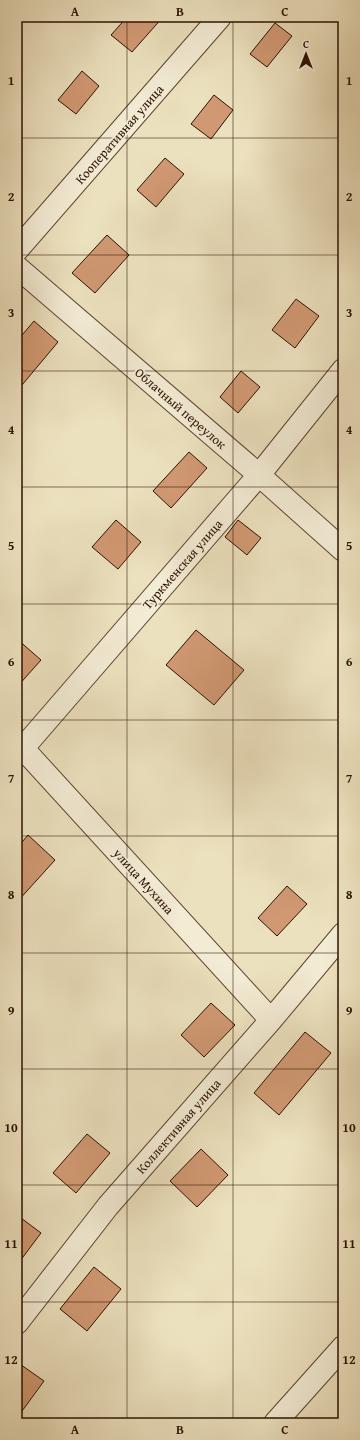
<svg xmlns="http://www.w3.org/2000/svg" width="360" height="1440" viewBox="0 0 360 1440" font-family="'Gentium Book Plus',serif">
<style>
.building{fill:#d19973;stroke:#2c1001}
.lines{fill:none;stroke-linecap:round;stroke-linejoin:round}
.minor-casing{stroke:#5c4430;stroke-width:24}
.minor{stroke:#f3ecd5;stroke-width:22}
.grid{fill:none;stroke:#2c1001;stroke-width:1;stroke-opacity:0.55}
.labels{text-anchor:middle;stroke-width:3.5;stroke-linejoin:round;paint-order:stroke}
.street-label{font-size:13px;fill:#2c1001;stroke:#f3ecd5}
.neatline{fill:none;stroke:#2c1001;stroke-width:1.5}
.grid-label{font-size:13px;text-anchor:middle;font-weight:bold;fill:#2c1001}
</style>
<rect width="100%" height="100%" fill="#ece1be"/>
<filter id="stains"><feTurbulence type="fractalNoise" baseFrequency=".005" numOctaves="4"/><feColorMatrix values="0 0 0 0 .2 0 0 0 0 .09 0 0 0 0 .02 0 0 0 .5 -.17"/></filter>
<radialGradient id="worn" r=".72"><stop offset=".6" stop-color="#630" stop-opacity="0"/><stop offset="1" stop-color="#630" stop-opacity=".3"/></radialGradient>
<!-- building -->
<path class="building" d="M 127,17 L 163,17 L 132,52 L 111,35 Z
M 275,23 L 292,36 L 267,67 L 250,54 Z
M 82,71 L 99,86 L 76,114 L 58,100 Z
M 214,95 L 233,110 L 211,139 L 191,124 Z
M 165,158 L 184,174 L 156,207 L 137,190 Z
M 107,235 L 129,255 L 95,293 L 72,273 Z
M 296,299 L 319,316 L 295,348 L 272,330 Z
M 34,321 L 58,342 L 17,391 L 17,341 Z
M 241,371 L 260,387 L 238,413 L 220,397 Z
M 189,452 L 207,468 L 171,508 L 153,491 Z
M 116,520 L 141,542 L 118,569 L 92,547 Z
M 238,520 L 261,538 L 247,555 L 225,537 Z
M 196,630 L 244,670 L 214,705 L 166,665 Z
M 17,639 L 41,660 L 17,687 Z
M 28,835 L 55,860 L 17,902 L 17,848 Z
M 287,886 L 307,904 L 277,936 L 258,918 Z
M 211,1003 L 235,1025 L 204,1057 L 181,1035 Z
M 305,1032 L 331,1053 L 279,1115 L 254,1093 Z
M 87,1134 L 110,1153 L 76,1193 L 53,1173 Z
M 201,1149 L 228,1175 L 197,1207 L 170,1181 Z
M 17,1215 L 41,1233 L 17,1265 Z
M 94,1267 L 121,1289 L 87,1331 L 60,1309 Z
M 17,1362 L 44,1381 L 17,1418 Z"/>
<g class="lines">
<defs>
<path id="minor" d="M 17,250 L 220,17
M 17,267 L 259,475 L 343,550
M 17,742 L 271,1020
M 17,755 L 259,475 L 343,370
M 17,1323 L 108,1206 L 271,1020 L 343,934
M 275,1423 L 343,1347"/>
</defs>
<!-- minor casing -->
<use href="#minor" class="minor-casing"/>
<!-- minor -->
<use href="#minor" class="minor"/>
</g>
<!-- grid -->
<path class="grid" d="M 127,17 L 127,1423M 233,17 L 233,1423M 17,138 L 343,138M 17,255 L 343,255M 17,371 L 343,371M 17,487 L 343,487M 17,604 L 343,604M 17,720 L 343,720M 17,836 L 343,836M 17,953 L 343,953M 17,1069 L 343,1069M 17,1185 L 343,1185M 17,1302 L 343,1302"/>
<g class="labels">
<!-- street labels -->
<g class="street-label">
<text transform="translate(119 134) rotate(-49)" y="5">Кооперативная улица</text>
<text transform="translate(181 408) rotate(41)" y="5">Облачный переулок</text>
<text transform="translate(182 564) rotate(-49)" y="5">Туркменская улица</text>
<text transform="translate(144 881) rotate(48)" y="5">улица Мухина</text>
<text transform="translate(178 1126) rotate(-49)" y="5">Коллективная улица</text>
</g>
</g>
<!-- margin -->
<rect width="360" height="1440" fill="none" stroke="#ece1be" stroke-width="44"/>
<!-- north arrow -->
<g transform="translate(306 54)" stroke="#f3ecd5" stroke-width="3" paint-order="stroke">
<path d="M0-3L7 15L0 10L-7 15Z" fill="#2c1001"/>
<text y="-6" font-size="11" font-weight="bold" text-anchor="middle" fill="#2c1001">С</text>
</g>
<rect x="22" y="22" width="316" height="1396" class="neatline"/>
<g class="grid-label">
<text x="75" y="16">A</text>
<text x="180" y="16">B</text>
<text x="285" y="16">C</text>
<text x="11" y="85">1</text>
<text x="349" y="85">1</text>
<text x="11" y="201">2</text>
<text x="349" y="201">2</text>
<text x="11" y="317">3</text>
<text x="349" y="317">3</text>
<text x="11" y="434">4</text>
<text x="349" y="434">4</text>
<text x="11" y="550">5</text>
<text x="349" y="550">5</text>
<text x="11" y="666">6</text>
<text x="349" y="666">6</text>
<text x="11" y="783">7</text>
<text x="349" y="783">7</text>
<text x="11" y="899">8</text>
<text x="349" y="899">8</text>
<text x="11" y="1015">9</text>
<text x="349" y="1015">9</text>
<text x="11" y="1132">10</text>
<text x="349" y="1132">10</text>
<text x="11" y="1248">11</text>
<text x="349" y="1248">11</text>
<text x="11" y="1364">12</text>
<text x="349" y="1364">12</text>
<text x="75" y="1434">A</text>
<text x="180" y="1434">B</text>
<text x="285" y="1434">C</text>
</g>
<rect width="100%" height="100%" filter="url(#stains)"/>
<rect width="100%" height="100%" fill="url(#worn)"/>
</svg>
